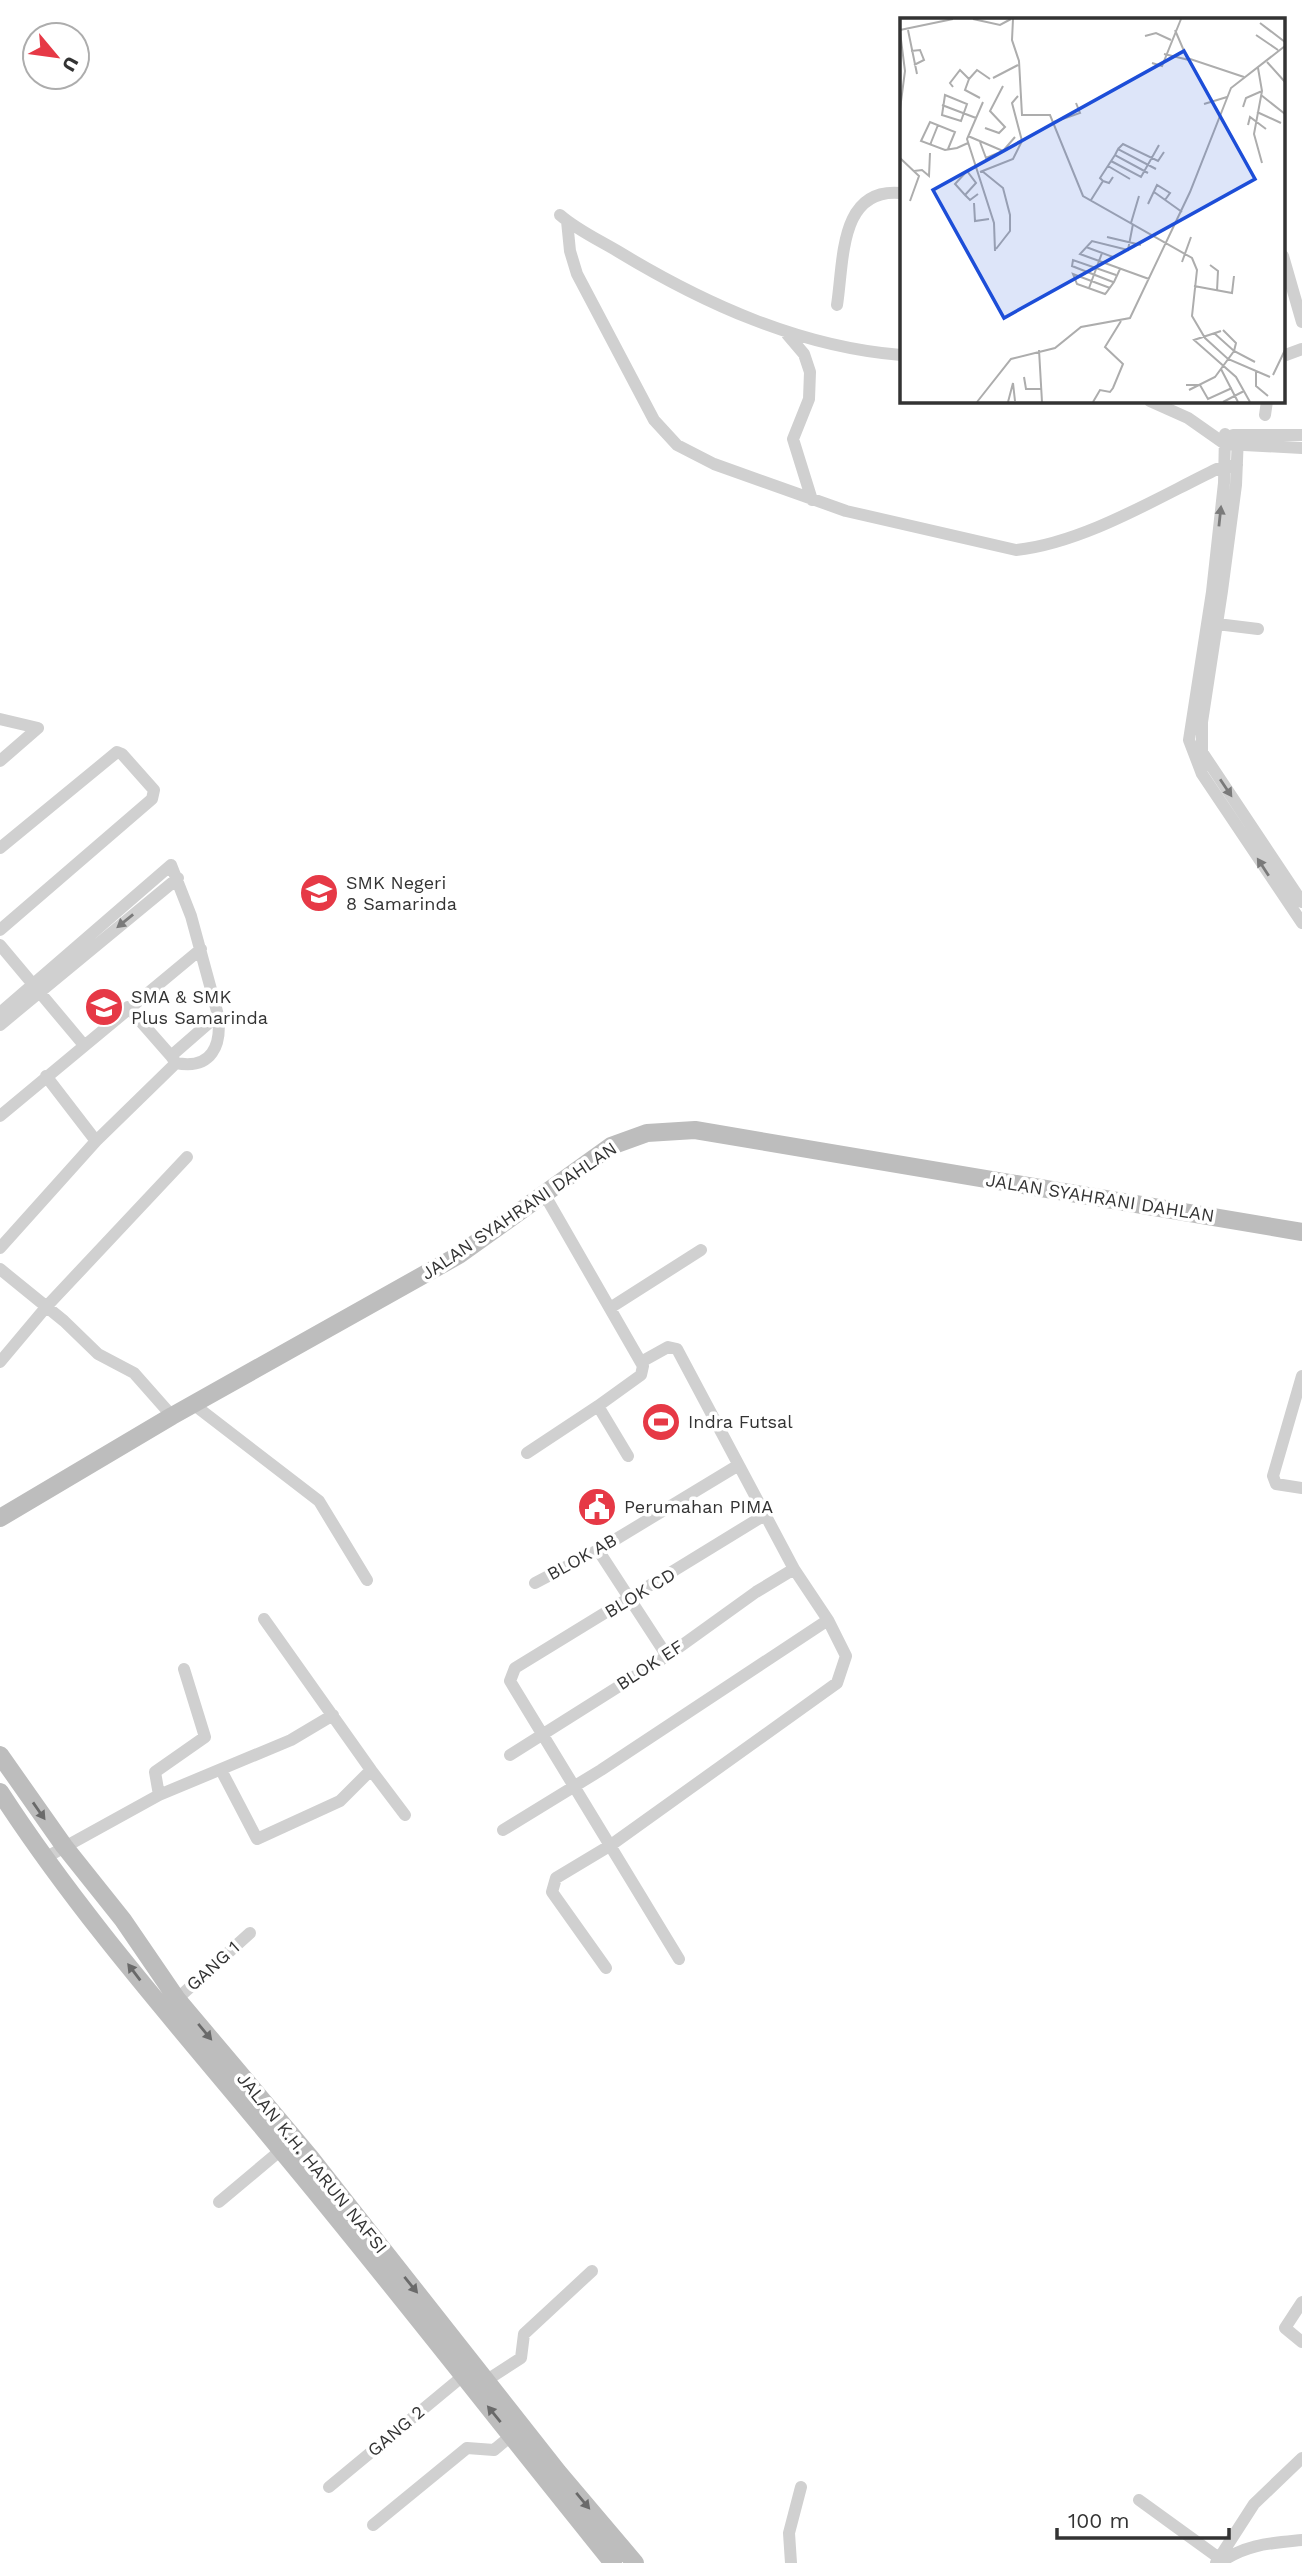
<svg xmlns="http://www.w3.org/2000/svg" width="1302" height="2563" viewBox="0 0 1302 2563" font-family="'Work Sans',sans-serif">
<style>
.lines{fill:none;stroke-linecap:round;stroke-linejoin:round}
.street{stroke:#d0d0d0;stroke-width:12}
.secondary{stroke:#bdbdbd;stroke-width:18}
.oneway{fill:#7a7a7a}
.oneway2{fill:#6a6a6a}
.labels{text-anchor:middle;stroke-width:7;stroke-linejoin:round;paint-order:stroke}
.poi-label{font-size:18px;fill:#333;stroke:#fff;text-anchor:start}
.street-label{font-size:18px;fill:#333;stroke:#fff}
.inset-road{fill:none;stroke:#adadad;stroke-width:2}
.view{fill:#1d4ed8;fill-opacity:0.15;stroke:#1d4ed8;stroke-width:3.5}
.inset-edge{fill:none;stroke:#333;stroke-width:3.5}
</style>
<rect width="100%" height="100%" fill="#fff"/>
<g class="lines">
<!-- street -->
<path class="street" d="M 560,215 C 577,230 599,240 619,252 C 705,304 800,347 901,355
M 567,221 L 570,251 L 577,274 L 654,420 L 677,445 L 714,464 L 846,511 L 1016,550 C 1083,543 1157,498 1217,469 L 1237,465
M 1283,256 L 1302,322
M 837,305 C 844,260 839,187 901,193
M 787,334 L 804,354 L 810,372 L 809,399 L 793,439 L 812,500
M 1283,356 L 1302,349
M 1150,401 L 1188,418 L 1225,444 L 1302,448
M 1265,415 L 1267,401
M 1225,434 L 1224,483 L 1212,592 L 1189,740 L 1202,774 L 1302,923
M 1233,435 L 1302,435
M 1238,436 L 1236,485 L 1222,591 L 1202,722 L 1202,752 L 1302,902
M 1217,624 L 1258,629
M 0,719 L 38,728 L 0,761
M 0,848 L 117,752 L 122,754 L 154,790 L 152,799 L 0,930
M 0,945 L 83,1044
M 128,1007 L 171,1056
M 0,1013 L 171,865 L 191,916 L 218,1015 L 171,1056 L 176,1063 L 96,1141 L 0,1248
M 0,1025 L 178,878
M 176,1063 C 212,1070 222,1045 218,1015
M 46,1076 L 96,1141
M 0,1116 L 201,949
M 543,1192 L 643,1366 L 641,1375 L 598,1406 L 628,1456
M 0,1269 L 64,1321 L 98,1354 L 134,1373 L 172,1416
M 610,1308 L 701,1250
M 0,1362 L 47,1306 L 187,1157
M 1302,1376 L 1273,1476 L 1276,1484 L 1302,1488
M 193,1404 L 319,1501 L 367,1580
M 527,1453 L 598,1406
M 598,1550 L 667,1656
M 535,1583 L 598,1550 L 737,1466
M 510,1755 L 667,1656 L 756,1592 L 794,1569 L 677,1349 L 668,1347 L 641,1362
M 221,1770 L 257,1839 L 340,1801 L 371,1770 L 264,1619
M 371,1770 L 405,1815
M 159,1795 L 155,1772 L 205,1737 L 184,1669
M 503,1830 L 601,1770 L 828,1620 L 794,1569
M 43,1859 L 159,1795 L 291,1740 L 333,1715
M 679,1959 L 510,1681 L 515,1668 L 763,1516
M 606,1968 L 552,1892 L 556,1878 L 611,1845 L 837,1683 L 846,1656 L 828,1620
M 177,1999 L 250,1933
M 219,2202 L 281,2150
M 1302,2302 L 1285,2328 L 1302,2342
M 487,2380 L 521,2358 L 524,2334 L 592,2271
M 329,2487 L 463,2376
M 1139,2500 L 1219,2558
M 373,2525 L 467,2448 L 494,2450 L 511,2436
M 791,2563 L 789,2533 L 801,2487
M 1216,2563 L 1254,2504 L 1302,2458
M 1220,2563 C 1245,2544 1272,2543 1302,2540"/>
<!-- secondary -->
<path class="secondary" d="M 0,1518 L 172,1416 L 459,1255 L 611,1146 L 647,1133 L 695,1130 L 1302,1232
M 0,1755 L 64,1846 L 123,1920 L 177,1999 L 310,2157 L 558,2472 L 635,2563
M 0,1792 C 83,1920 185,2033 281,2150 C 394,2286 502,2426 613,2563"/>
</g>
<!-- one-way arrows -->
<defs><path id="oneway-solid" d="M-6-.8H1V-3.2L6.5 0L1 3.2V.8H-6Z" transform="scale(1.75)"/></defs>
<g class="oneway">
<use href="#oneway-solid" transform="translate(1220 516) rotate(-84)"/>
<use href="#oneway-solid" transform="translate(1226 788) rotate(56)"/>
<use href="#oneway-solid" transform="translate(1263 867) rotate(-123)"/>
<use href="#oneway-solid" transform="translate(125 921) rotate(141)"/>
</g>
<g class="oneway2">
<use href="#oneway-solid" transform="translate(39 1811) rotate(55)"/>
<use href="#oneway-solid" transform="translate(134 1972) rotate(-127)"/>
<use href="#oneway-solid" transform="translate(205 2032) rotate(50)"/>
<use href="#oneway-solid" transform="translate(411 2285) rotate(51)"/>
<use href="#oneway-solid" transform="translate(494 2414) rotate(-129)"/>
<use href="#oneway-solid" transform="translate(583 2501) rotate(50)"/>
</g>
<!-- icons -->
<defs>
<symbol id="school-disc" viewBox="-11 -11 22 22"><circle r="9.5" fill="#e63946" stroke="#fff"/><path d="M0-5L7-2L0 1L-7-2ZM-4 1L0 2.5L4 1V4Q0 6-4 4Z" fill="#fff"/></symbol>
<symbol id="stadium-disc" viewBox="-11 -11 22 22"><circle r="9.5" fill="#e63946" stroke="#fff"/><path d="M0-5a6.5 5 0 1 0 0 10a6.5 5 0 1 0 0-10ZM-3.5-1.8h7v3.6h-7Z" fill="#fff"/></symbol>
<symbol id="civic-disc" viewBox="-11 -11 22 22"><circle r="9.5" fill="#e63946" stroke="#fff"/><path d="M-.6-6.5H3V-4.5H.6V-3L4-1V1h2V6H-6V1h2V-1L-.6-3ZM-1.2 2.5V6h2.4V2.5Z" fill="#fff"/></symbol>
</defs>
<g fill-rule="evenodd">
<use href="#school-disc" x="297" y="871" width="44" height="44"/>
<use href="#school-disc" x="82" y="985" width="44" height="44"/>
<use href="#stadium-disc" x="639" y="1400" width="44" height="44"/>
<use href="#civic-disc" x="575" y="1485" width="44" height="44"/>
</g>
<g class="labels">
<!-- poi labels -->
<g class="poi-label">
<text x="346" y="889">SMK Negeri<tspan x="346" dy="21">8 Samarinda</tspan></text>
<text x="131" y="1003">SMA &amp; SMK<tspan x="131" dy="21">Plus Samarinda</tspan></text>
<text x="688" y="1428">Indra Futsal</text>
<text x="624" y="1513">Perumahan PIMA</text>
</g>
<!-- street labels -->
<g class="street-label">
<text transform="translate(1100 1198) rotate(9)" y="6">JALAN SYAHRANI DAHLAN</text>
<text transform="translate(519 1211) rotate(-34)" y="6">JALAN SYAHRANI DAHLAN</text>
<text transform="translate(582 1557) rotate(-29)" y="6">BLOK AB</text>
<text transform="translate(640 1593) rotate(-31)" y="6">BLOK CD</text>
<text transform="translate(650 1665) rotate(-33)" y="6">BLOK EF</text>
<text transform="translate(213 1966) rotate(-42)" y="6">GANG 1</text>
<text transform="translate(312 2163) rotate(51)" y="6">JALAN K.H. HARUN NAFSI</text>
<text transform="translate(396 2431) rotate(-40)" y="6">GANG 2</text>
</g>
</g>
<!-- overview -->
<g transform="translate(900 18)">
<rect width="385" height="385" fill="#fff"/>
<path class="inset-road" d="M 73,1 L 100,7 L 111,1M 113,1 L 112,22 L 119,43 L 122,97 L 150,97 L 183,178 L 292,240 L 297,252 L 292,298 L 305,320 L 328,341 L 370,359M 360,5 L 385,24M 0,12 L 53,1M 8,12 L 17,56M 275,12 L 287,40 L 344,59M 0,14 L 5,53 L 0,91M 356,17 L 378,32M 245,18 L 256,15 L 271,22M 11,33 L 20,32 L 24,42 L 14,47M 264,36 L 289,42M 367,44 L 385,64M 252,45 L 262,48 L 281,1M 358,50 L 362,73 L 354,116 L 362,145M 93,60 L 118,47M 69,61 L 65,72 L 80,80M 53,69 L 50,65 L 60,52 L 69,61 L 77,52 L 90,61M 45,77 L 67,86 L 61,103 L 42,97 ZM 361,77 L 385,96M 83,84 L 67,121 L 94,205 L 95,233M 304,86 L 327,79M 42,87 L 76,100M 343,89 L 346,80 L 362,73M 357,94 L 381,105M 154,104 L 180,95 L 176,85M 348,107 L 350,99 L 366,111M 85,110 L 99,115 L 105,109 L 90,93 L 103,68M 68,118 L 103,133 L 115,119M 80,124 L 86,140 L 103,133M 30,127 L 38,107M 48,131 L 55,114 L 30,104 L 21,123 L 45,132 L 57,130 L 68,125M 218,131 L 223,126 L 258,143 L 264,134M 215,137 L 218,131 L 256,151M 0,140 L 19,158 L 10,183M 211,143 L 241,159 L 259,127M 208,148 L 230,161M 14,153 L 22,152 L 29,158 L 30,135M 82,153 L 103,170 L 110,197 L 110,213 L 96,231M 80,154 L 113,141 L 122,123 L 112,85 L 118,78M 203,163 L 200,160 L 215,137 L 248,155M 254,174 L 282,194M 65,177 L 76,165 L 67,153 L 55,166 L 56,167 L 65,177 L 70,182 L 78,176M 191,182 L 203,163 L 209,165 L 213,159M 74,185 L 75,203 L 89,201M 248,186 L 257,167 L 270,175 L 265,182M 231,205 L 239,178M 233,206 L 228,232 L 192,223 L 180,236 L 249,261M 207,219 L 241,227M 186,229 L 213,239M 282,244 L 291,219M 310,247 L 318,253 L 317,273M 213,264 L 172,248 L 173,242 L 216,257M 294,268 L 332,275 L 334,258M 189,270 L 202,235M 210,270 L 173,256 L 177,266 L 205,276 L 206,275 L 214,264 L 220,251M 321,313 L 294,322 L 336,359 L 350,384M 314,315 L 334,333 L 355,344M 139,332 L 142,384M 321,351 L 338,384M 356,354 L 356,368 L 368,378M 373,357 L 385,332M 124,359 L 126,371 L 141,371M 286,367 L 300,367 L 308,381 L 332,370M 289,372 L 315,359 L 334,333 L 336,325 L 323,312M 77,384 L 111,341 L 155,330 L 181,309 L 230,300 L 290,174 L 331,70 L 385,28M 108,384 L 113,365 L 115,383M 193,384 L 200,372 L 210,374 L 213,370 L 223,346 L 205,329 L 221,303M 323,384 L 344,373"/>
<path class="view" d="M 284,33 L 355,161 L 104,300 L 33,172 Z"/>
<rect width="385" height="385" class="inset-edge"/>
</g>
<!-- north arrow -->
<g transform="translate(56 56) rotate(119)"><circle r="33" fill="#ffffff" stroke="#adadad" stroke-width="2"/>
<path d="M0-5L12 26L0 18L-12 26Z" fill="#e63946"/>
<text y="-10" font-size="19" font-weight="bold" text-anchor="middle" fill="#333333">U</text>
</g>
<!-- scale -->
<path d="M1057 2528v10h172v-10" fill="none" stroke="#333333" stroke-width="3.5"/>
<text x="1068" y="2528" font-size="21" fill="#333333" stroke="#ffffff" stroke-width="5" paint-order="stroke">100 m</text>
</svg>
